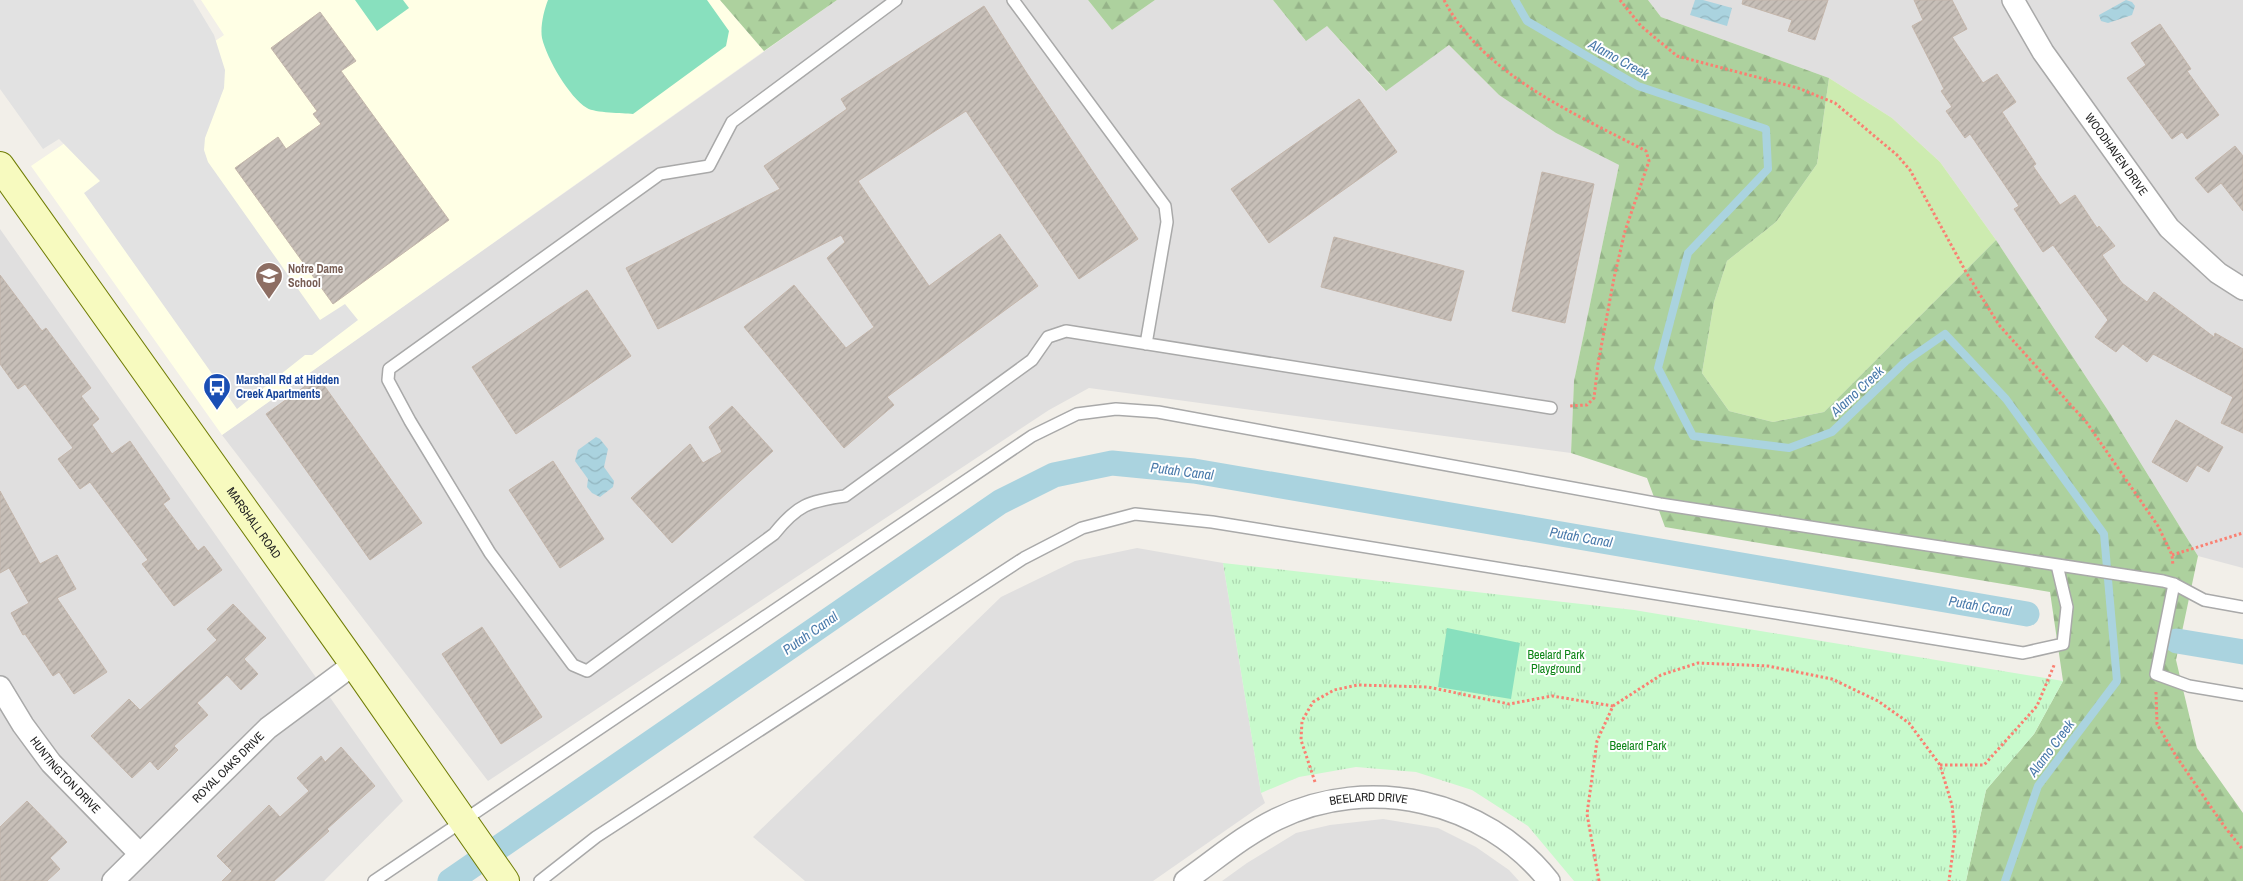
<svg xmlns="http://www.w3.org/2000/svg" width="2243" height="881" viewBox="0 0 2243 881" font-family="'Archivo Narrow',sans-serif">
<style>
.residential{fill:#e0dfdf}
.education{fill:#ffffe5}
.grass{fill:#cdebb0}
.forest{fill:url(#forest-firs)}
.park{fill:url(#park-tufts)}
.pitch{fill:#88e0be}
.parking{fill:#e2e2e2}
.water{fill:url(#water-waves)}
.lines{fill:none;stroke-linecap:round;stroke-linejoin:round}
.stream{stroke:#aad3df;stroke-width:8}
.canal{stroke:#aad3df;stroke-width:25}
.building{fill:url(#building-hatch);stroke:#c4b6ab}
.lane-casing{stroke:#a9a9a9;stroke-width:14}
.street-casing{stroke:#a9a9a9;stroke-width:24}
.secondary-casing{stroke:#707d05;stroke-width:30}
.path{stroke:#fa8072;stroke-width:3;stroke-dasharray:2.5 2.5;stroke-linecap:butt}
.lane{stroke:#fff;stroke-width:11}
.street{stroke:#fff;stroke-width:21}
.secondary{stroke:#f7fabf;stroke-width:28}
.labels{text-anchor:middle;stroke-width:4;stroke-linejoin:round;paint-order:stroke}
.street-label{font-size:12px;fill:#222;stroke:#fff}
.education-label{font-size:12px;font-weight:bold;fill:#785e54;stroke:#fff;text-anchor:start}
.transit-label{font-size:12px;font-weight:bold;fill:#164399;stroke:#fff;text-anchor:start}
.park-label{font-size:12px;fill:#0c8416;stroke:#fff}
.water-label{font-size:14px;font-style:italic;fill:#4a7aab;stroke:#fff}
</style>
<defs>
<pattern id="forest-firs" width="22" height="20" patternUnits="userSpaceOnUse" patternTransform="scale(1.25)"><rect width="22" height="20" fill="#add19e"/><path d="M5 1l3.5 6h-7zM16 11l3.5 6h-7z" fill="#95b388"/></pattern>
<pattern id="park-tufts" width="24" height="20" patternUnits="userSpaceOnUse" patternTransform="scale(1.25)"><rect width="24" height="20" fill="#c8facc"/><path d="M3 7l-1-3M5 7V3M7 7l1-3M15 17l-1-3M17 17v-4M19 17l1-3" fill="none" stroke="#acd6af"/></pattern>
<pattern id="water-waves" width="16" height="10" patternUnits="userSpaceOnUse" patternTransform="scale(1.25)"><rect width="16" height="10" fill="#aad3df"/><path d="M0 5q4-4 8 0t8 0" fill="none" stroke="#92b5bf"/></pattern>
<pattern id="building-hatch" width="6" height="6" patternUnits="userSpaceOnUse" patternTransform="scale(1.25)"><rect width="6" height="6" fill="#c7bfb8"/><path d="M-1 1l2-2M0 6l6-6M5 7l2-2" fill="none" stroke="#aba49e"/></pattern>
</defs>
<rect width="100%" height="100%" fill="#f2efe9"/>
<!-- residential -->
<path class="residential" d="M 837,0 L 1088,0 L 1112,30 L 1155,0 L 1273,0 L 1305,40 L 1327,26 L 1385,91 L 1449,45 L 1499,95 L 1556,133 L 1619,165 L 1574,381 L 1571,453 L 1089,388 L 1049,410 L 488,781 L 222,435 Z
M 1648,0 L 2243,0 L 2243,568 L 2198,556 L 2111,415 L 1996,240 L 1940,162 L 1892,118 L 1829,78 L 1661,17 Z
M 0,229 L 403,801 L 324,881 L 0,881 Z
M 1137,548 L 1223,563 L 1261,793 L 1265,803 L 1153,881 L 805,881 L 753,837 L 1001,597 L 1075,561 Z
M 1383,819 L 1438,828 L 1476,847 L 1509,870 L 1519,881 L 1222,881 L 1247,863 L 1296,833 L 1330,825 Z"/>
<!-- education -->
<path class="education" d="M 201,0 L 720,0 L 764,51 L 222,435 L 31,166 L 224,35 Z"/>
<!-- grass -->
<path class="grass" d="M 1829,78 L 1892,118 L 1940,162 L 1996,240 L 1824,412 L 1773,422 L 1729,411 L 1702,373 L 1714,302 L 1727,261 L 1776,222 L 1817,164 Z"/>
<!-- forest -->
<path class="forest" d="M 720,0 L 837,0 L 764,51 Z
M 1088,0 L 1155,0 L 1112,30 Z
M 1273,0 L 1648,0 L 1661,17 L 1829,78 L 1817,164 L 1776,222 L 1727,261 L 1714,302 L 1702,373 L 1729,411 L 1773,422 L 1824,412 L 1996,240 L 2111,415 L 2198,556 L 2176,660 L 2197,748 L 2243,813 L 2243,881 L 1966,881 L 1986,790 L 2034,734 L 2063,681 L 2050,592 L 1665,527 L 1647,478 L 1571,453 L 1574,381 L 1619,165 L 1556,133 L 1499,95 L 1449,45 L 1386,91 L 1327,26 L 1306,41 Z"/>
<!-- park -->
<path class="park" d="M 1223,563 L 1634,610 L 2063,681 L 2034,734 L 1986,790 L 1966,881 L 1574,881 L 1528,826 L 1472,790 L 1416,772 L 1356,767 L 1299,777 L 1261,793 Z"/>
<!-- pitch -->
<path class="pitch" d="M 355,0 L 403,0 L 409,8 L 377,31 Z
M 548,0 L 707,0 L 729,31 L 726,46 L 633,114 C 623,113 595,113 587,108 C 569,97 547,59 542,38 C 540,27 544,10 548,0 Z
M 1447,628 L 1520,643 L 1511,699 L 1438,687 Z"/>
<!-- parking -->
<path class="parking" d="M 0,0 L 193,0 L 214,35 L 225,70 L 224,88 L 205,138 L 204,150 L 208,162 L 320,320 L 345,304 L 358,320 L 312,355 L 305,355 L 237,409 L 84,193 L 100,181 L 59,139 L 43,149 L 0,89 Z"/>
<!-- water -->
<path class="water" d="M 1695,0 L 1703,0 L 1732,8 L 1727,26 L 1690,15 Z
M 2126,0 L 2132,2 L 2135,6 L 2132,15 L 2108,23 L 2101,21 L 2099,15 Z
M 596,437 L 600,439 L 608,449 L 604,467 L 614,481 L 613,487 L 600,497 L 592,493 L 587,487 L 588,479 L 575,461 L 578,450 Z"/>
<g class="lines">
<!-- stream -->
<path class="stream" d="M 1515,0 L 1527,21 L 1638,86 L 1766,129 L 1768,169 L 1688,253 L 1658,368 L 1693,436 L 1789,448 L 1832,432 L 1906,361 L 1945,334 L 2006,399 L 2104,534 L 2117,681 L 2038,786 L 2005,881"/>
<!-- canal -->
<path class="canal" d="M 2177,641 L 2243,652
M 450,881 L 1000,502 L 1054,475 L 1112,463 L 1194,471 L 2027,614"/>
</g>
<!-- building -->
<path class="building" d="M 1743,0 L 1828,0 L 1815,40 L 1788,31 L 1792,20 L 1742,4 Z
M 1914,0 L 1952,0 L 1967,29 L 1952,37 L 1983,83 L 1997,74 L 2016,102 L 2002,112 L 2036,164 L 2033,166 L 2060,205 L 2075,195 L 2097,228 L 2099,226 L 2115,246 L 2102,255 L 2122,283 L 2147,302 L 2154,292 L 2214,337 L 2215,333 L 2243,349 L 2243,433 L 2221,423 L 2233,397 L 2153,354 L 2147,362 L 2123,344 L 2116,352 L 2095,337 L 2108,320 L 2053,245 L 2043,252 L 2014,209 L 2019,206 L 1970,134 L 1965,138 L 1946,111 L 1952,107 L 1941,91 L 1944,89 L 1912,26 L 1923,20 Z
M 984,6 L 1026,72 L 1138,239 L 1079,279 L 966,111 L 858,181 L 929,286 L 1000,234 L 1038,286 L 887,397 L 894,405 L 844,448 L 744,327 L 794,285 L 846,348 L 874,327 L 827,258 L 845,242 L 841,235 L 658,329 L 626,268 L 780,189 L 764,166 L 847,109 L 841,99 Z
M 320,12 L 356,61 L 341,71 L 449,220 L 333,304 L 235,168 L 278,137 L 286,149 L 321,124 L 313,114 L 317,111 L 271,48 Z
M 2160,24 L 2191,69 L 2187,71 L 2219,115 L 2187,139 L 2182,132 L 2172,139 L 2127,78 L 2146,65 L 2131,43 Z
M 1359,99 L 1397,152 L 1269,243 L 1231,189 Z
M 2235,146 L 2243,156 L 2243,211 L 2221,183 L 2208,193 L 2195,178 Z
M 1542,172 L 1594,184 L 1565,323 L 1512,311 Z
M 1334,237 L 1464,271 L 1451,321 L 1321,287 Z
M 0,275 L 42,331 L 46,328 L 91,388 L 81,396 L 99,419 L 92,425 L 112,454 L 130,441 L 170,499 L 163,504 L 198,551 L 204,546 L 222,570 L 174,606 L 142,564 L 148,560 L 90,482 L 80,489 L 58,459 L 73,448 L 25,384 L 18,389 L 0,364 Z
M 587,290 L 631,356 L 516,434 L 472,367 Z
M 318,377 L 422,523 L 370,560 L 266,414 Z
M 732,406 L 773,451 L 672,543 L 631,498 L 690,444 L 703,463 L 722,452 L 709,427 Z
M 2176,420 L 2223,447 L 2209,472 L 2197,465 L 2187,482 L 2152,462 Z
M 553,461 L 604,539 L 560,568 L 509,490 Z
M 0,491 L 40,564 L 57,555 L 76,589 L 57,598 L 107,672 L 74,694 L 59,672 L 53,676 L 25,634 L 23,635 L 11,613 L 29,603 L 9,568 L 0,573 Z
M 233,604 L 266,638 L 244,659 L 258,674 L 241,690 L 227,675 L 197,703 L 208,715 L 174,746 L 178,750 L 158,770 L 150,761 L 132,778 L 91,736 L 129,699 L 140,710 L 217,640 L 207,629 Z
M 482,627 L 542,717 L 501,744 L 442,654 Z
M 341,747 L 375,786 L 327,829 L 329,831 L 274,881 L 222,881 L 232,871 L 217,856 L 269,805 L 280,817 L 309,791 L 297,778 L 321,756 L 325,762 Z
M 27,801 L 67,842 L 50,858 L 60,869 L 47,881 L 0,881 L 0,827 Z"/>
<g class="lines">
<defs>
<path id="lane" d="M 896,0 L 732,122 L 709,166 L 660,174 L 389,369 L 388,380 L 410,421 L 490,553 L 573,665 L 587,671 L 774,534 C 797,505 809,501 845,496 L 1032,360 L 1048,337 L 1066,331 L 1551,408
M 1013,0 L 1165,206 L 1167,222 L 1146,344
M 2174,584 L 2156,674 L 2189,686 L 2243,695
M 374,881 L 1032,436 L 1077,414 L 1116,409 L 1158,412 L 1660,504 L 2163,581 L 2174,584 L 2204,600 L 2243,607
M 540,881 L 596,837 L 1024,558 L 1082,528 L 1135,514 L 1212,522 L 2023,653 L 2063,644 L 2067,607 L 2057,565"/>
<g id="street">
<path id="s1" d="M 2013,0 L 2043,52 L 2169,228 L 2218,273 L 2243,289"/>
<path id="s2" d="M 0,687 L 23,725 L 51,763 L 140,854"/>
<path id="s3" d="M 113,881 L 268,728 L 354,664"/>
<path id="s4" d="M 1185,881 C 1215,860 1244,835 1277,819 C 1369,774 1485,800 1549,881"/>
</g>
<g id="secondary">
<path id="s5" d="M 0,166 L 354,664 L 505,881"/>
</g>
</defs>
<!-- lane casing -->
<use href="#lane" class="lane-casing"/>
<!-- street casing -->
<use href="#street" class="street-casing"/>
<!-- secondary casing -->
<use href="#secondary" class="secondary-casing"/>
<!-- path -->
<path class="path" d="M 1444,0 C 1483,75 1574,113 1646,151 L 1649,161 L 1625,231 L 1614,278 L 1598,364 L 1594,398 L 1587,405 L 1568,406
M 1620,0 L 1641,26 L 1677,56 L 1798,88 L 1835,103 L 1897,155 L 1910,170 L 1966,272 L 1999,325 L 2087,423 L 2158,526 L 2172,555 L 2173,566
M 2172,555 L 2243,533
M 2156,692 L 2157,724 L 2176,756 L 2224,826 L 2243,850
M 1940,765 L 1984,765 L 2037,706 L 2055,663
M 1315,782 L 1301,740 L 1302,721 L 1313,702 L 1334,690 L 1358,685 L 1428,687 L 1509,704 L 1552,696 L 1613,706
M 1599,881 L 1587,814 L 1597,741 L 1613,706 L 1661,675 L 1698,663 L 1768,666 L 1832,679 L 1878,701 L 1909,723 L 1940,765 L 1952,805 L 1955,835 L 1949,881"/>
<!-- lane -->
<use href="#lane" class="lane"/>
<!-- street -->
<use href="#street" class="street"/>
<!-- secondary -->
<use href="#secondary" class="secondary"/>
</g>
<!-- icons -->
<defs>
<symbol id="school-pin" viewBox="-11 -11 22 30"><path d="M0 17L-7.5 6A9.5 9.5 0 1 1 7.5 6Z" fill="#8d6e63" stroke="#fff"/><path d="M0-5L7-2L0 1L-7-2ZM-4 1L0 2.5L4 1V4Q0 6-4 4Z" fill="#fff"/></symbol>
<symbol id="bus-pin" viewBox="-11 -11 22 30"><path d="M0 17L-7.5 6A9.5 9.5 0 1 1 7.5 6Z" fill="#1a4fb4" stroke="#fff"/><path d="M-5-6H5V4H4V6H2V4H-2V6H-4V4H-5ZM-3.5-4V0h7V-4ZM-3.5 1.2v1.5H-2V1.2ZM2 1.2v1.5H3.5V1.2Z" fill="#fff"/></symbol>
</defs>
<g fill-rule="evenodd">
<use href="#school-pin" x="253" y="260" width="32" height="43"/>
<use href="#bus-pin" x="201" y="371" width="32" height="43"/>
</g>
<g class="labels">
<!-- street labels -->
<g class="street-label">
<text dy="4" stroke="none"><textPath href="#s1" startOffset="186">WOODHAVEN DRIVE</textPath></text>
<text dy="4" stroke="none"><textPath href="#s5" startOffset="438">MARSHALL ROAD</textPath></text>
<text dy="4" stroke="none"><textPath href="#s3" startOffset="162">ROYAL OAKS DRIVE</textPath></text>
<text dy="4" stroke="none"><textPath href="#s2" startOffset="110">HUNTINGTON DRIVE</textPath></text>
<text dy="4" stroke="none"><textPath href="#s4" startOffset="206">BEELARD DRIVE</textPath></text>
</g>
<!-- education labels -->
<g class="education-label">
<text x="288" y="273">Notre Dame<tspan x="288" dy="14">School</tspan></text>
</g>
<!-- transit labels -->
<g class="transit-label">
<text x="236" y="384">Marshall Rd at Hidden<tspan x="236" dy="14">Creek Apartments</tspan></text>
</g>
<!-- park labels -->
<g class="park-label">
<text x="1556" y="659">Beelard Park<tspan x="1556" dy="14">Playground</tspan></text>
<text x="1638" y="750">Beelard Park</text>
</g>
<!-- water labels -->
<g class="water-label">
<text transform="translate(1619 59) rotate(29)" y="5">Alamo Creek</text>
<text transform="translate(1857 391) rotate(-43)" y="5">Alamo Creek</text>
<text transform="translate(1182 471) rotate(7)" y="5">Putah Canal</text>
<text transform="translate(1581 537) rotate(10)" y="5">Putah Canal</text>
<text transform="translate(1980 606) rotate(10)" y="5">Putah Canal</text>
<text transform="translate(810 633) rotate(-35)" y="5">Putah Canal</text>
<text transform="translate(2051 748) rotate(-53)" y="5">Alamo Creek</text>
</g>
</g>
</svg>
